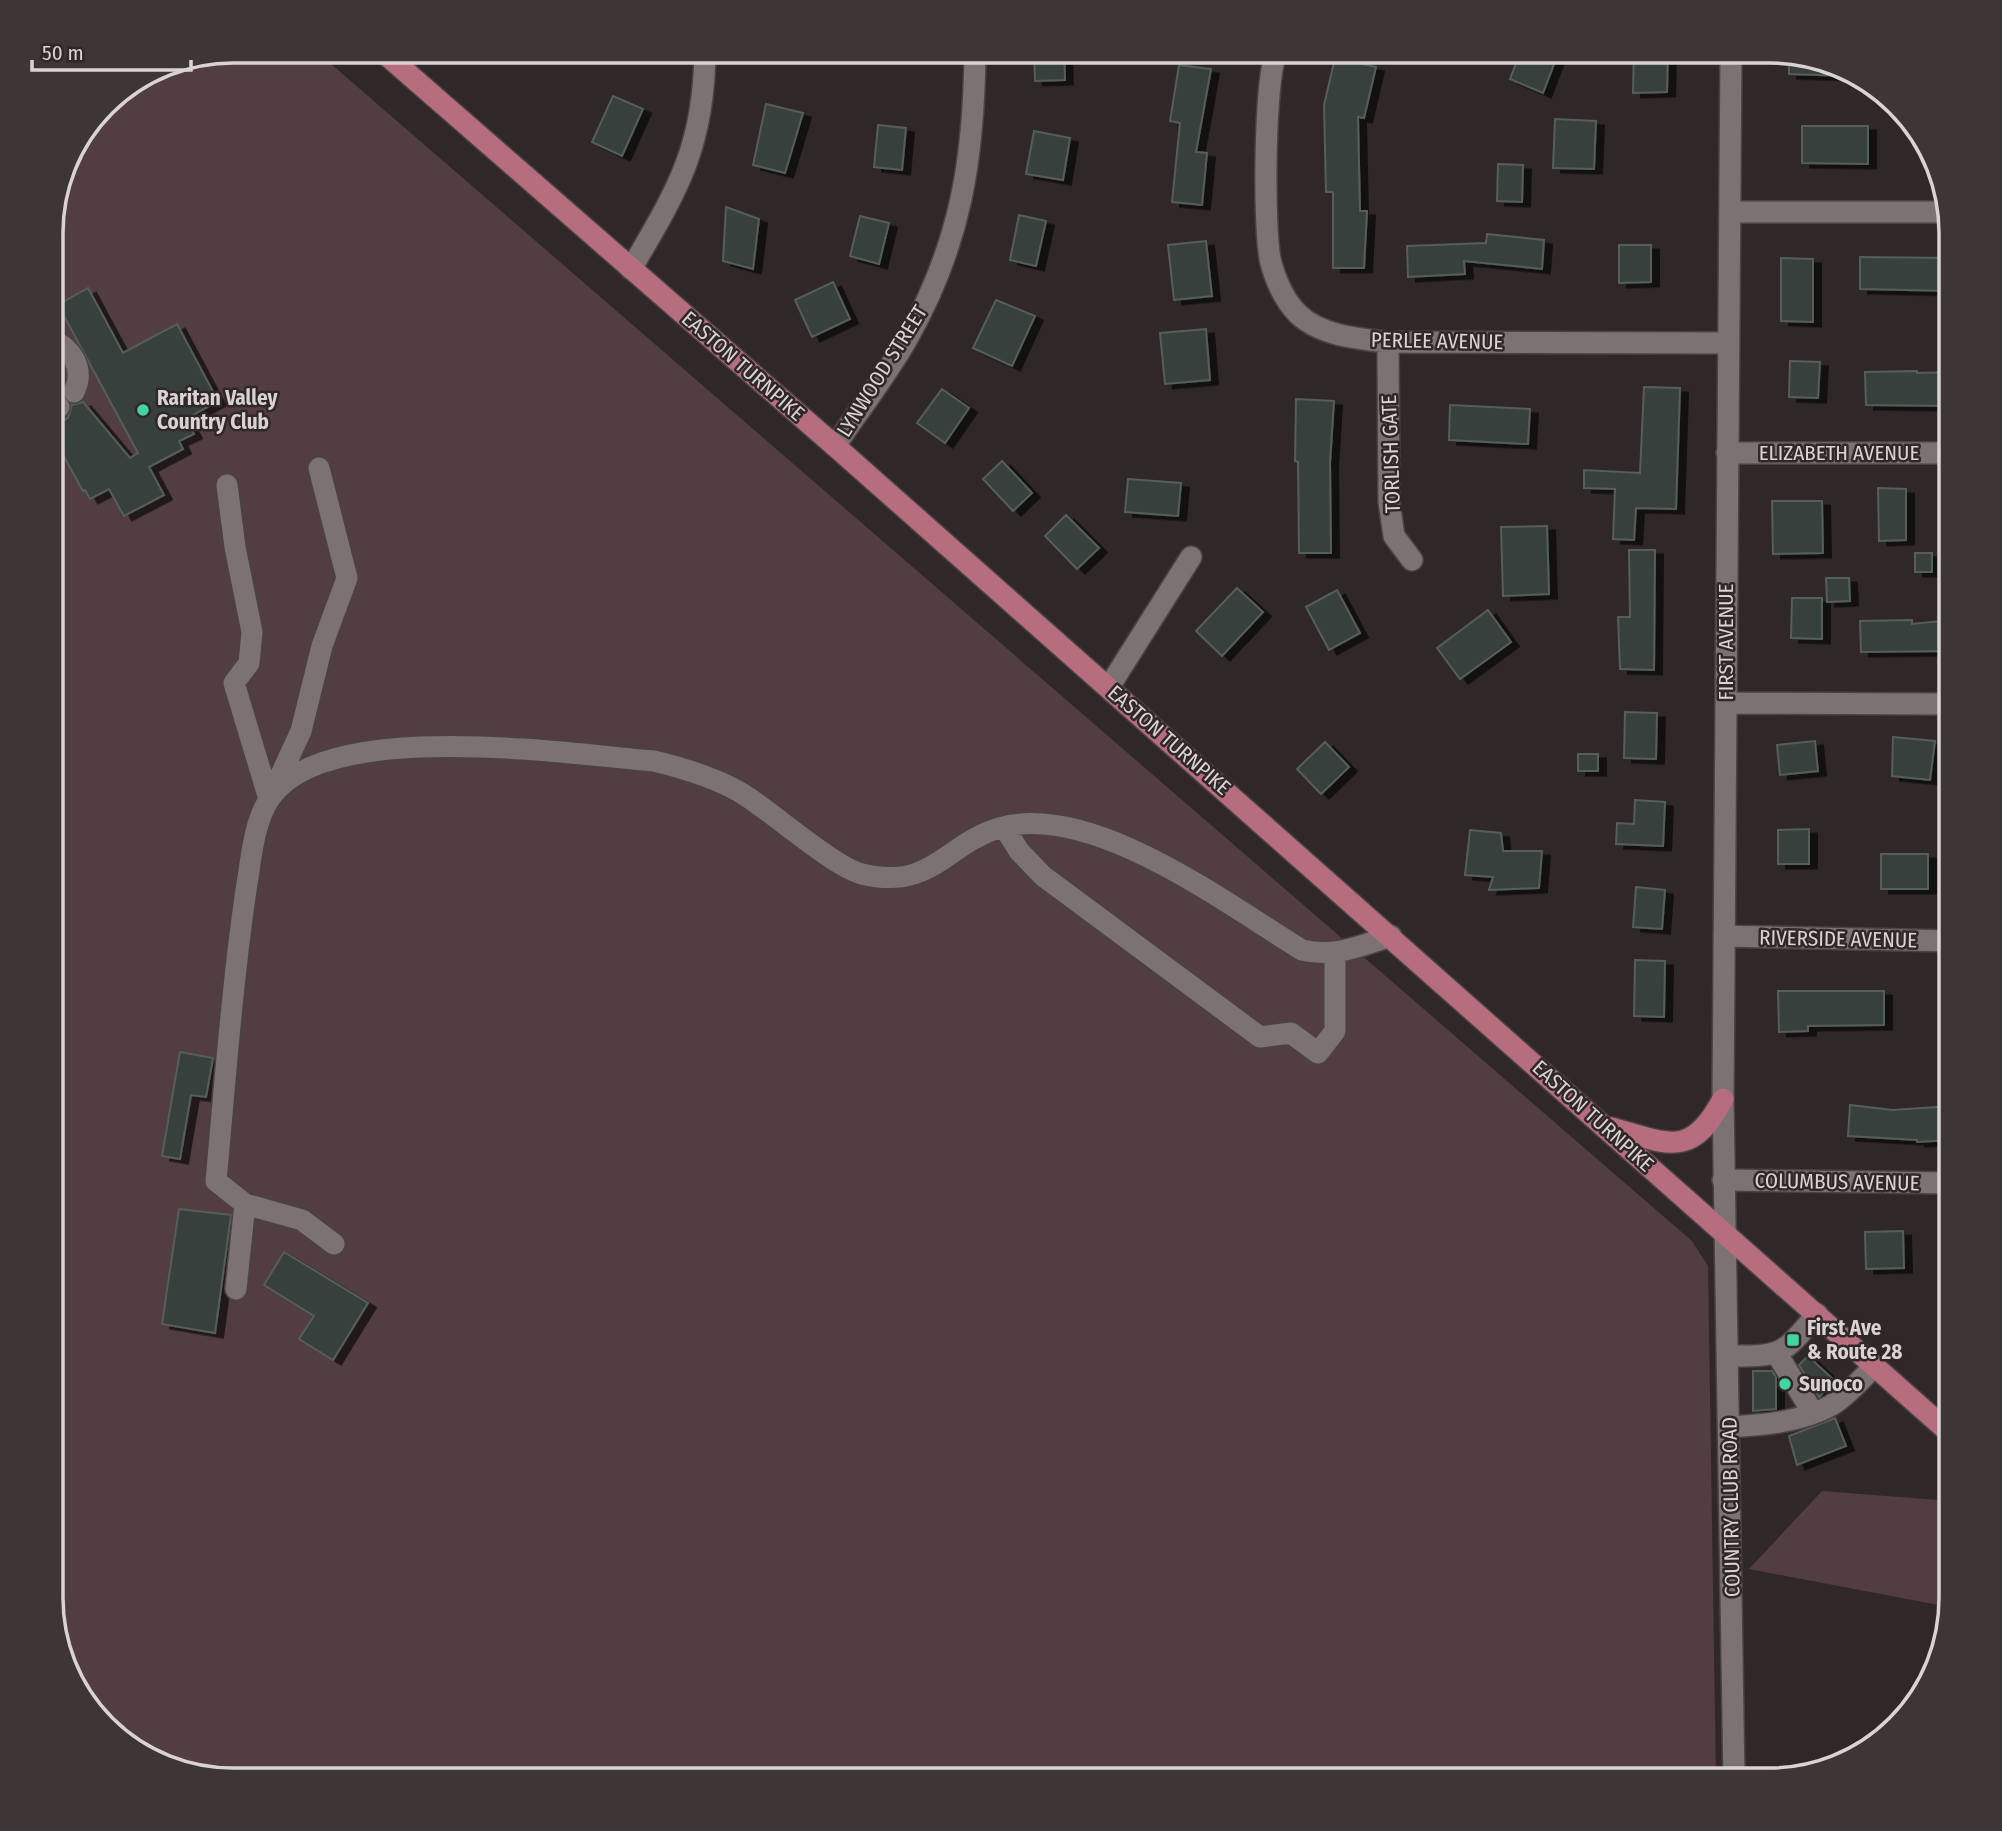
<svg xmlns="http://www.w3.org/2000/svg" width="2002" height="1831" viewBox="0 0 2002 1831" font-family="'Fira Sans Condensed',sans-serif">
<style>
.green{fill:#523d41}
.building{fill:#38403c;stroke:#555e59;stroke-width:2;filter:url(#shadow)}
.lines{fill:none;stroke-linecap:round;stroke-linejoin:round}
.minor-casing{stroke:#4a4344;stroke-width:24}
.major-casing{stroke:#4a4344;stroke-width:24}
.minor{stroke:#7c7173;stroke-width:21}
.major{stroke:#b66d7e;stroke-width:21}
.poi-dot{fill:#43d4a0;stroke:#302728;stroke-width:2.5}
.labels{text-anchor:middle;stroke-width:5;stroke-linejoin:round;paint-order:stroke}
.street-label{font-size:21px;fill:#d9d3d4;stroke:#302728}
.poi-label{font-size:21px;font-weight:bold;fill:#d9d3d4;stroke:#302728;text-anchor:start}
.rim{fill:none;stroke:#d9d3d4;stroke-width:3.5}
</style>
<defs>
<filter id="shadow"><feDropShadow dx="8" dy="4.5" stdDeviation="0" flood-color="#0009"/></filter>
</defs>
<rect width="100%" height="100%" fill="#302728"/>
<!-- green -->
<path class="green" d="M 234,51 L 316,51 L 1692,1241 L 1708,1266 L 1716,1780 L 234,1780 L 163,1766 L 104,1726 L 65,1668 L 51,1609 L 51,221 L 70,152 L 113,96 L 164,65 Z
M 1822,1491 L 1951,1501 L 1949,1607 L 1749,1569 Z"/>
<!-- building -->
<path class="building" d="M 1034,51 L 1064,51 L 1065,80 L 1035,81 Z
M 1521,51 L 1559,51 L 1543,93 L 1510,79 Z
M 1634,51 L 1668,51 L 1667,92 L 1633,93 Z
M 1789,55 L 1839,65 L 1845,69 L 1845,76 L 1789,74 Z
M 1335,58 L 1376,67 L 1364,118 L 1358,117 L 1360,211 L 1367,211 L 1364,268 L 1333,268 L 1333,192 L 1326,192 L 1324,105 Z
M 1179,65 L 1211,69 L 1196,152 L 1207,153 L 1202,205 L 1172,202 L 1180,123 L 1170,121 Z
M 613,96 L 643,109 L 622,156 L 592,142 Z
M 766,104 L 803,113 L 785,173 L 753,165 Z
M 1555,119 L 1596,121 L 1594,169 L 1553,168 Z
M 878,125 L 906,128 L 902,170 L 874,167 Z
M 1802,126 L 1868,126 L 1868,164 L 1802,163 Z
M 1034,131 L 1070,138 L 1063,180 L 1026,174 Z
M 1498,164 L 1523,165 L 1522,202 L 1497,201 Z
M 726,207 L 759,219 L 753,269 L 723,261 Z
M 1019,215 L 1046,221 L 1036,266 L 1010,260 Z
M 860,216 L 889,223 L 879,264 L 850,256 Z
M 1487,234 L 1544,240 L 1542,269 L 1464,261 L 1465,274 L 1408,277 L 1407,246 L 1486,243 Z
M 1206,241 L 1212,296 L 1174,300 L 1168,245 Z
M 1619,245 L 1651,245 L 1651,282 L 1619,283 Z
M 1860,257 L 1951,258 L 1951,291 L 1860,289 Z
M 1781,258 L 1813,259 L 1813,322 L 1781,321 Z
M 833,282 L 850,319 L 812,337 L 795,300 Z
M 88,288 L 123,353 L 177,324 L 218,401 L 186,419 L 194,434 L 179,441 L 183,449 L 149,467 L 164,495 L 124,516 L 109,489 L 90,499 L 85,490 L 83,491 L 51,433 L 51,427 L 68,418 L 72,405 L 83,402 L 130,458 L 138,453 L 58,305 Z
M 996,300 L 1035,316 L 1012,366 L 973,348 Z
M 1206,329 L 1210,380 L 1165,384 L 1160,333 Z
M 1790,361 L 1820,362 L 1818,398 L 1789,397 Z
M 1917,371 L 1917,373 L 1951,372 L 1951,406 L 1866,405 L 1865,372 Z
M 1644,387 L 1680,388 L 1676,509 L 1636,508 L 1634,540 L 1613,539 L 1615,489 L 1584,488 L 1584,470 L 1640,473 Z
M 942,389 L 969,408 L 945,443 L 917,423 Z
M 1296,399 L 1334,401 L 1330,463 L 1331,553 L 1299,553 L 1298,462 L 1295,461 Z
M 1450,405 L 1530,409 L 1528,444 L 1449,440 Z
M 1002,461 L 1032,493 L 1013,511 L 983,479 Z
M 1128,479 L 1181,483 L 1178,516 L 1125,512 Z
M 1878,488 L 1906,489 L 1906,540 L 1879,541 Z
M 1772,501 L 1822,501 L 1823,553 L 1773,554 Z
M 1066,515 L 1099,548 L 1077,569 L 1045,536 Z
M 1547,526 L 1549,594 L 1503,596 L 1501,527 Z
M 1629,550 L 1655,550 L 1654,670 L 1620,669 L 1618,617 L 1630,617 Z
M 1915,553 L 1932,553 L 1932,572 L 1915,572 Z
M 1826,578 L 1849,578 L 1850,601 L 1827,602 Z
M 1237,588 L 1263,612 L 1222,656 L 1196,631 Z
M 1337,590 L 1360,633 L 1329,650 L 1306,607 Z
M 1792,598 L 1822,598 L 1822,639 L 1791,638 Z
M 1488,610 L 1511,642 L 1460,679 L 1437,648 Z
M 1912,620 L 1912,624 L 1951,620 L 1951,651 L 1861,652 L 1860,621 Z
M 1625,712 L 1657,713 L 1656,759 L 1624,758 Z
M 1893,737 L 1935,741 L 1930,780 L 1892,776 Z
M 1815,741 L 1818,771 L 1780,775 L 1777,745 Z
M 1325,742 L 1349,767 L 1321,794 L 1297,769 Z
M 1578,754 L 1598,754 L 1598,771 L 1578,771 Z
M 1635,800 L 1665,802 L 1663,846 L 1616,844 L 1617,823 L 1634,824 Z
M 1809,829 L 1809,864 L 1778,864 L 1778,830 Z
M 1470,830 L 1501,833 L 1503,851 L 1542,851 L 1539,888 L 1489,890 L 1493,877 L 1465,875 Z
M 1881,854 L 1928,854 L 1928,889 L 1881,889 Z
M 1636,887 L 1665,890 L 1662,929 L 1633,927 Z
M 1635,960 L 1665,961 L 1664,1017 L 1634,1016 Z
M 1778,991 L 1884,991 L 1884,1025 L 1808,1026 L 1808,1031 L 1779,1032 Z
M 180,1052 L 213,1058 L 206,1097 L 191,1095 L 180,1159 L 162,1156 Z
M 1850,1105 L 1893,1110 L 1951,1106 L 1951,1140 L 1917,1142 L 1917,1140 L 1848,1136 Z
M 179,1209 L 231,1215 L 215,1333 L 162,1324 Z
M 1903,1231 L 1904,1268 L 1866,1269 L 1865,1232 Z
M 284,1252 L 368,1303 L 333,1360 L 299,1339 L 314,1316 L 264,1285 Z
M 1808,1356 L 1835,1381 L 1819,1397 L 1799,1365 Z
M 1753,1371 L 1772,1371 L 1776,1377 L 1776,1409 L 1753,1411 Z
M 1835,1418 L 1846,1446 L 1797,1465 L 1789,1436 Z"/>
<g class="lines">
<defs>
<path id="minor" d="M 1277,51 C 1264,76 1263,234 1271,263 C 1276,281 1285,301 1298,314 C 1321,336 1359,339 1388,342 L 1728,343
M 1731,51 L 1723,1099 L 1734,1780
M 1730,212 L 1949,212
M 631,269 C 678,189 704,147 705,51
M 51,340 C 73,348 85,370 74,392
M 1388,342 L 1389,502 L 1394,536 L 1412,560
M 51,410 L 59,407
M 835,446 C 859,410 886,376 907,339 C 961,244 974,158 975,51
M 1727,453 L 1951,453
M 227,485 L 235,547 L 252,632 L 249,663 L 234,683 L 269,799
M 1109,687 L 1191,557
M 1726,703 L 1951,704
M 272,794 L 301,731 L 322,646 L 347,578 L 319,468
M 1004,827 L 1019,851 L 1043,876 L 1260,1037 L 1291,1033 L 1318,1053 L 1335,1031 L 1335,953
M 1724,936 L 1951,941
M 1723,1180 L 1951,1183
M 245,1204 L 302,1220 L 334,1244
M 236,1289 L 245,1204 L 216,1181 C 225,1084 232,986 246,890 C 251,862 253,823 270,798 C 326,717 566,754 654,761 C 683,768 717,778 743,794 C 772,812 834,867 862,874 C 932,891 945,844 999,828 C 1091,801 1225,903 1302,950 C 1334,958 1360,946 1391,936
M 1777,1354 L 1813,1413
M 1728,1356 C 1782,1356 1782,1356 1817,1314
M 1730,1427 C 1761,1425 1802,1422 1830,1406 C 1846,1397 1861,1379 1875,1366"/>
<path id="major" d="M 382,51 L 835,446 L 1951,1434
M 1612,1128 C 1669,1144 1691,1159 1723,1099"/>
</defs>
<!-- minor casing -->
<use href="#minor" class="minor-casing"/>
<!-- major casing -->
<use href="#major" class="major-casing"/>
<!-- minor -->
<use href="#minor" class="minor"/>
<!-- major -->
<use href="#major" class="major"/>
</g>
<!-- markers -->
<g class="poi-dot">
<circle cx="143" cy="410" r="7"/>
<rect x="1786" y="1333" width="14" height="14" rx="3.5"/>
<circle cx="1785" cy="1384" r="7"/>
</g>
<g class="labels">
<!-- street labels -->
<g class="street-label">
<text transform="translate(1437 341) rotate(1)" y="7">PERLEE AVENUE</text>
<text transform="translate(743 366) rotate(41)" y="7">EASTON TURNPIKE</text>
<text transform="translate(882 371) rotate(-58)" y="7">LYNWOOD STREET</text>
<text x="1839" y="460">ELIZABETH AVENUE</text>
<text transform="translate(1391 454) rotate(-92)" y="7">TORLISH GATE</text>
<text transform="translate(1726 642) rotate(-90)" y="7">FIRST AVENUE</text>
<text transform="translate(1169 740) rotate(41)" y="7">EASTON TURNPIKE</text>
<text transform="translate(1838 939) rotate(1)" y="7">RIVERSIDE AVENUE</text>
<text transform="translate(1593 1116) rotate(42)" y="7">EASTON TURNPIKE</text>
<text transform="translate(1837 1182) rotate(1)" y="7">COLUMBUS AVENUE</text>
<text transform="translate(1731 1507) rotate(-91)" y="7">COUNTRY CLUB ROAD</text>
</g>
<!-- poi labels -->
<g class="poi-label">
<text x="157" y="405">Raritan Valley<tspan x="157" dy="24">Country Club</tspan></text>
<text x="1807" y="1335">First Ave<tspan x="1807" dy="24">&amp; Route 28</tspan></text>
<text x="1799" y="1391">Sunoco</text>
</g>
</g>
<!-- crop -->
<path d="M0 0H2002V1831H0ZM233 63H1769A170 170 0 0 1 1939 233V1598A170 170 0 0 1 1769 1768H233A170 170 0 0 1 63 1598V233A170 170 0 0 1 233 63Z" fill="#3e3536" fill-rule="evenodd"/>
<path class="rim" d="M233 63H1769A170 170 0 0 1 1939 233V1598A170 170 0 0 1 1769 1768H233A170 170 0 0 1 63 1598V233A170 170 0 0 1 233 63Z"/>
<!-- scale -->
<path d="M32 60v10h159v-10" fill="none" stroke="#d9d3d4" stroke-width="3.5"/>
<text x="42" y="60" font-size="21" fill="#d9d3d4" stroke="#302728" stroke-width="5" paint-order="stroke">50 m</text>
</svg>
